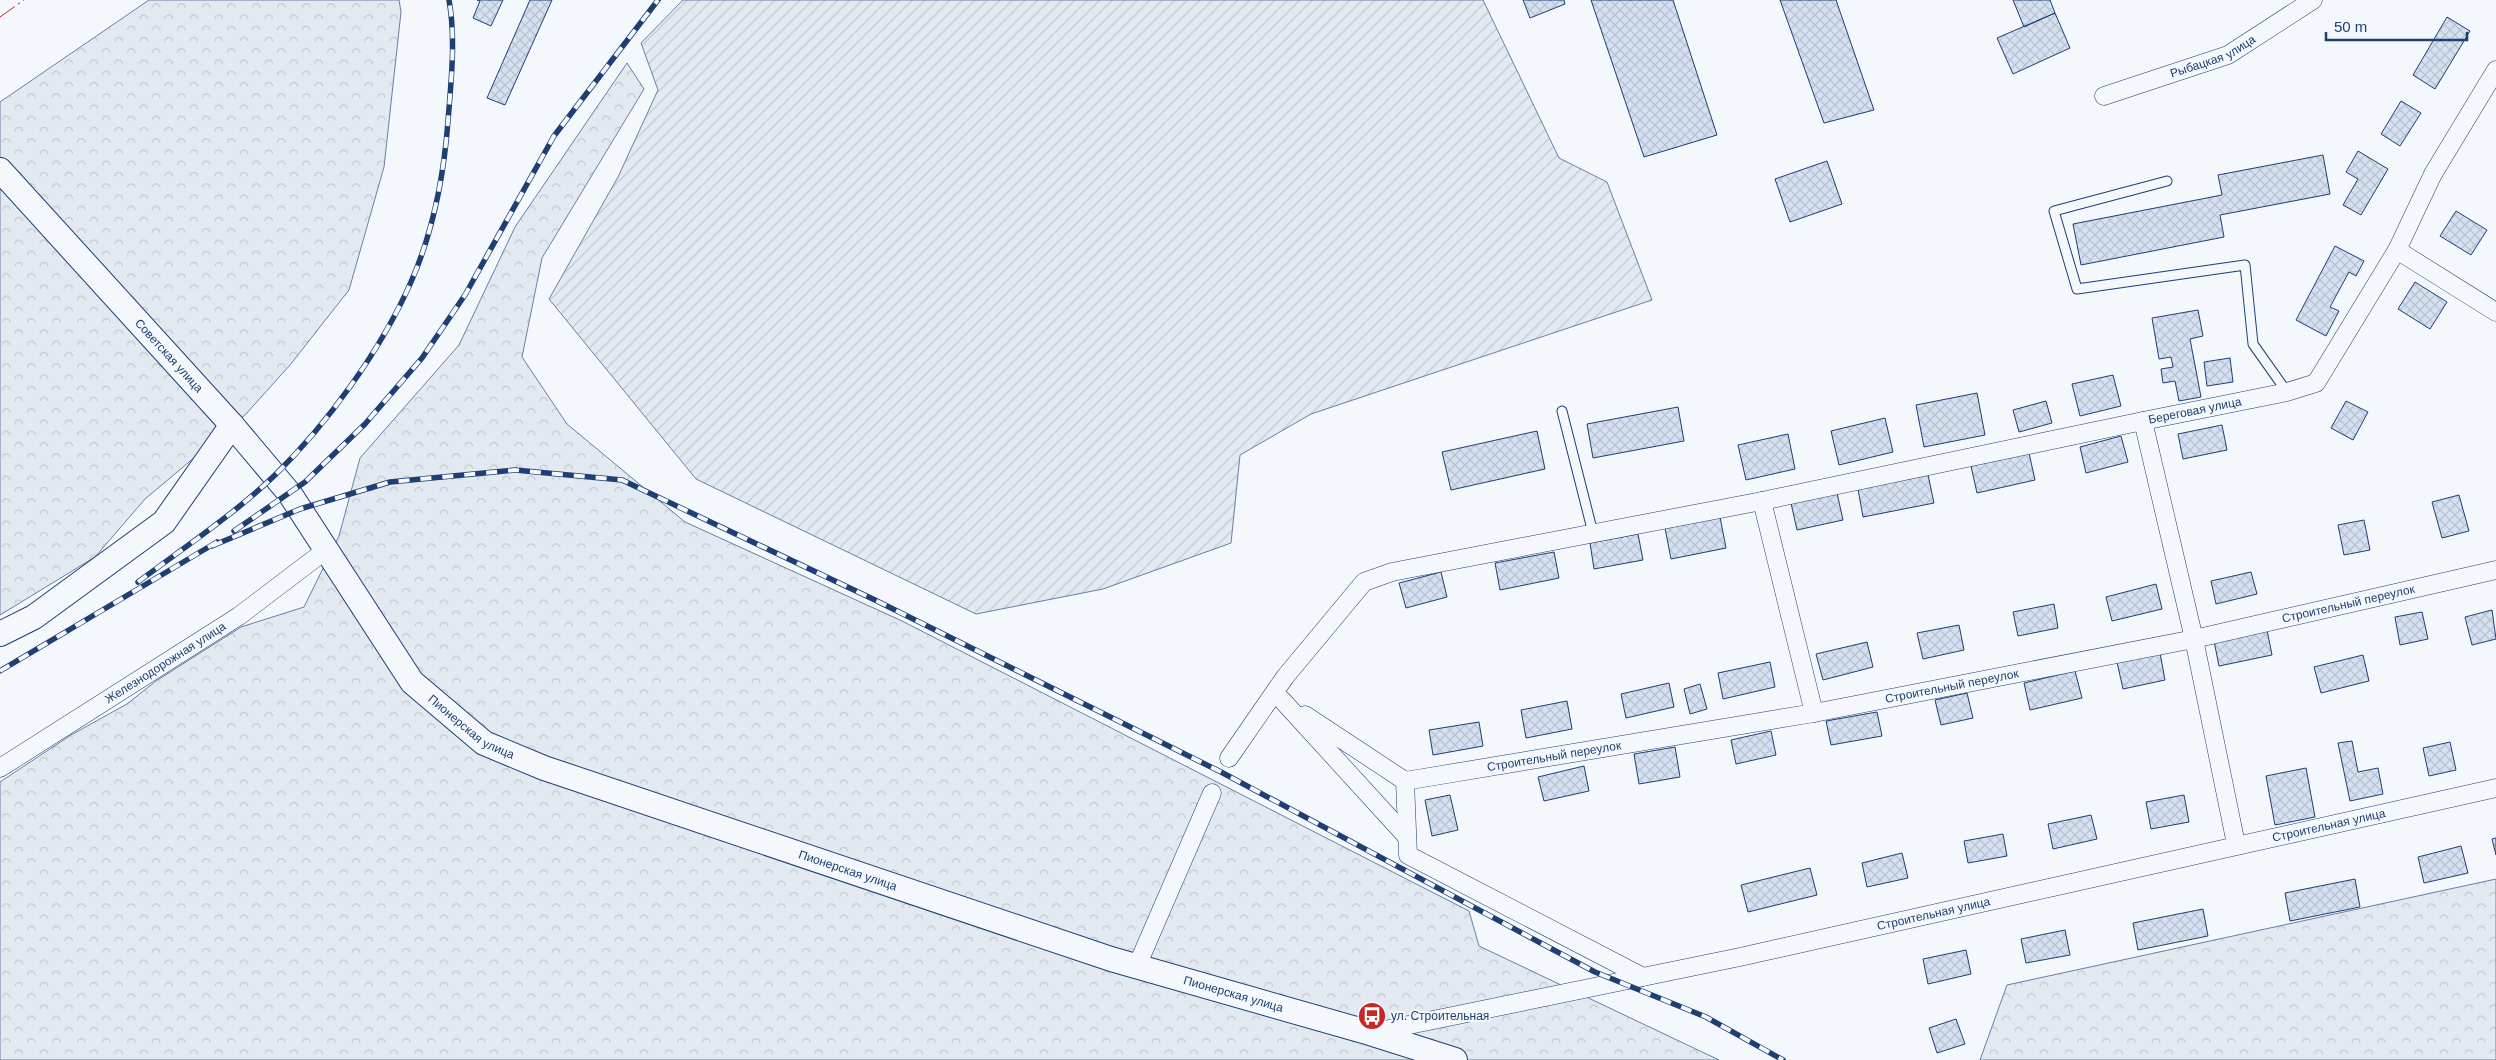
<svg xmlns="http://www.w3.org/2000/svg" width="2496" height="1060" viewBox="0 0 2496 1060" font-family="Helvetica,sans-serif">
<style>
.forest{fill:url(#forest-crowns);stroke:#687fa3}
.garden{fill:url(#garden-furrows);stroke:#687fa3}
.building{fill:url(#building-cross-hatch);stroke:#1d3f73}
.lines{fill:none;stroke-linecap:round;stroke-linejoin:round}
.lane-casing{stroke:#1d3f73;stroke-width:11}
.street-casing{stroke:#1d3f73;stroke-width:19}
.secondary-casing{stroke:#1d3f73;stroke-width:26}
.lane{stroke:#f4f7fb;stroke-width:9}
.street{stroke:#f4f7fb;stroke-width:18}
.secondary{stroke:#f4f7fb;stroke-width:24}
.rail-casing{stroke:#1d3f73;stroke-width:5.5}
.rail{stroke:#f4f7fb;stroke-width:4;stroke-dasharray:11;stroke-linecap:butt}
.power{stroke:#c62828;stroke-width:1;stroke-dasharray:18 4 2.5 4;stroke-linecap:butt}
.labels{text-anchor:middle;stroke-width:4;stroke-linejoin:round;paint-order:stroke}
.street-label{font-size:12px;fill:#1d3f73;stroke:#f4f7fb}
.poi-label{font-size:12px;fill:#1d3f73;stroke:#f4f7fb;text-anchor:start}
</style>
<defs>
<pattern id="forest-crowns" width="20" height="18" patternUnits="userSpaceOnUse" patternTransform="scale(1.25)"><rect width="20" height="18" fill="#e3e9f0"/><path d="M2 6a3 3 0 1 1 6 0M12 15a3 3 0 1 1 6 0" fill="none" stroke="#c2c9d1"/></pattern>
<pattern id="garden-furrows" width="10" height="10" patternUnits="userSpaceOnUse" patternTransform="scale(1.25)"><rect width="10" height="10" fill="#e3e9f0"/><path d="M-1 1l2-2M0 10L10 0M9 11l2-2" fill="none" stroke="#c2c9d1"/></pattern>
<pattern id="building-cross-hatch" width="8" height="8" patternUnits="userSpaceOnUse" patternTransform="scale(1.25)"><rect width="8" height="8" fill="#d5e0f0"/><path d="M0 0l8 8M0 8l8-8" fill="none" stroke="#b6c1d1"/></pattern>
</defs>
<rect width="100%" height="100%" fill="#f4f7fb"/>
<!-- forest -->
<path class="forest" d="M 149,0 L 399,0 L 401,12 L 384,167 L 349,290 L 290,365 L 245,415 L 145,499 L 95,557 L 0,615 L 0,102 Z
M 627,63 L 644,89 L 542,258 L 522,357 L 567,424 L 685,522 L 902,621 L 1469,911 L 1479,946 L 1719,1060 L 0,1060 L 0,782 L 71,735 L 127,704 L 156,681 L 241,627 L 304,607 L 339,536 L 360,458 L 459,345 L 515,227 Z
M 2496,879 L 2496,1060 L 1980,1060 L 2007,985 Z"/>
<!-- garden -->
<path class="garden" d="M 683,0 L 1483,0 L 1559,158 L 1607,182 L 1652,300 L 1311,414 L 1240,455 L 1231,543 L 1103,589 L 976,614 L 696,479 L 549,299 L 618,177 L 658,90 L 641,43 Z"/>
<!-- building -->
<path class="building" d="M 477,0 L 503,0 L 491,26 L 473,18 L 480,1 Z
M 530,0 L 552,0 L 505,105 L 487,98 Z
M 1523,0 L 1564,0 L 1565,4 L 1530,18 Z
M 1591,0 L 1673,0 L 1717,135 L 1644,157 Z
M 1780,0 L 1836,0 L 1874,110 L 1824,123 Z
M 2013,0 L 2050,0 L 2055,13 L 2024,27 Z
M 2055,13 L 2070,48 L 2013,74 L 1997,38 Z
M 2447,17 L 2470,31 L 2435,89 L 2413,75 Z
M 2401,101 L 2421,113 L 2400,146 L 2381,134 Z
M 2358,151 L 2388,169 L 2361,215 L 2343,205 L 2358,179 L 2346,172 Z
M 2323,155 L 2330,194 L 2220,215 L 2224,237 L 2081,265 L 2073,224 L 2222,195 L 2218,175 Z
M 1827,161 L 1842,204 L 1790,222 L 1775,179 Z
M 2456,211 L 2487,230 L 2471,255 L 2440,236 Z
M 2335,246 L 2364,261 L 2356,276 L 2349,272 L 2330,307 L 2339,311 L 2326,336 L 2296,320 Z
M 2415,282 L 2447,302 L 2430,329 L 2398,309 Z
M 2198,310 L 2203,336 L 2190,339 L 2201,397 L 2179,401 L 2175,381 L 2163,383 L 2161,369 L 2173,367 L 2171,357 L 2159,359 L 2152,318 Z
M 2230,358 L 2233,382 L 2207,386 L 2204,362 Z
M 2113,375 L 2121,406 L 2080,416 L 2072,384 Z
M 1977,393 L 1985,435 L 1924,447 L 1916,405 Z
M 2046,401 L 2052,423 L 2019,432 L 2013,410 Z
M 2346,401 L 2368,412 L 2353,440 L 2331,428 Z
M 1678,407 L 1684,441 L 1593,458 L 1587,424 Z
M 1885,418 L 1893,452 L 1839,465 L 1831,431 Z
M 2222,425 L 2227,450 L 2183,459 L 2178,434 Z
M 1537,431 L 1545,469 L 1451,490 L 1442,452 Z
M 1788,434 L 1795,469 L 1746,480 L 1738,445 Z
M 2121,436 L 2128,462 L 2086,473 L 2080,447 Z
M 2029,453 L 2035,480 L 1977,493 L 1971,466 Z
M 1928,475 L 1934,503 L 1863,517 L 1858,489 Z
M 1837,493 L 1843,520 L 1797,530 L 1791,503 Z
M 2459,495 L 2469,531 L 2442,538 L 2432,502 Z
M 1720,517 L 1726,548 L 1671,559 L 1665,528 Z
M 2364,520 L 2370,550 L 2344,555 L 2338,525 Z
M 1638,534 L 1643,560 L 1594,569 L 1590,543 Z
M 1554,552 L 1559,578 L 1500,590 L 1495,563 Z
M 1441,572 L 1447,597 L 1406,608 L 1399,583 Z
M 2251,572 L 2257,594 L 2216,604 L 2211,581 Z
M 2156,584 L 2162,609 L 2112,621 L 2106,597 Z
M 2054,604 L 2058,628 L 2018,636 L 2013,612 Z
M 2492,610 L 2496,639 L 2472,645 L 2465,617 Z
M 2422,612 L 2428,639 L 2400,645 L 2395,617 Z
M 1959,625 L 1964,650 L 1923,659 L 1917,633 Z
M 2267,630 L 2272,655 L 2219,666 L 2214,641 Z
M 1867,642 L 1873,667 L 1823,680 L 1816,654 Z
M 2160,653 L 2165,680 L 2123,689 L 2117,662 Z
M 2363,655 L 2369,681 L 2321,693 L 2314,667 Z
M 1770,662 L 1775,687 L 1723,699 L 1718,673 Z
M 2075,671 L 2082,698 L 2030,710 L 2024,683 Z
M 1669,683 L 1674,707 L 1626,718 L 1621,694 Z
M 1700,684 L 1707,709 L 1690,714 L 1684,689 Z
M 1967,693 L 1973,718 L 1941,725 L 1935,700 Z
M 1567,701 L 1572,729 L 1526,738 L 1521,710 Z
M 1877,712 L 1882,736 L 1831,745 L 1826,721 Z
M 1479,722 L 1483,746 L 1433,755 L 1429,730 Z
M 1771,731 L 1776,755 L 1736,764 L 1731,740 Z
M 2352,741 L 2358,772 L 2378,768 L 2383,794 L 2350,801 L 2338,743 Z
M 2450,742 L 2456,770 L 2429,776 L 2423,748 Z
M 1675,747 L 1680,777 L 1639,784 L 1634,754 Z
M 1584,766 L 1589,791 L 1544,801 L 1538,777 Z
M 2306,768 L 2315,817 L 2275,825 L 2266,776 Z
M 1450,795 L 1458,830 L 1432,836 L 1425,800 Z
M 2184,795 L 2189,822 L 2151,829 L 2146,802 Z
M 2091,815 L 2097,839 L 2053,849 L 2048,824 Z
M 2003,834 L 2007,856 L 1968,863 L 1964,841 Z
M 2496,838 L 2496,855 L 2492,839 Z
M 2461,846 L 2468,873 L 2424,883 L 2418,857 Z
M 1902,853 L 1908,878 L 1867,887 L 1862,863 Z
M 1810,868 L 1817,895 L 1748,912 L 1741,885 Z
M 2355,879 L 2360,907 L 2290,921 L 2285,893 Z
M 2203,909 L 2208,936 L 2138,950 L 2133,923 Z
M 2065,930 L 2070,955 L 2026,963 L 2021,939 Z
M 1966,950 L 1971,974 L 1928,984 L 1923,959 Z
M 1956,1019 L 1965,1044 L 1937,1053 L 1929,1028 Z"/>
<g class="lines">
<defs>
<path id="lane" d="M 2167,181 L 2054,211 L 2077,289 L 2245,265 L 2253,344 L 2287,392
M 1562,411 L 1593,533"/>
<g id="street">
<path id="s1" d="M 2104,96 L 2228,55 L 2313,0"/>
<path d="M 2397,250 L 2496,312"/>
<path d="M 1762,501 L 1814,713"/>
<path d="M 1282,700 L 1407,837"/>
<path d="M 1305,715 L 1405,781"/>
<path d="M 1229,758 L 1285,677 L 1364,582 L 1392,572 L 1762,501 L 2143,421"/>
<path id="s2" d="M 0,768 L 239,616 L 326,550"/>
<path id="s3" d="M 1405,781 L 1814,713 L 2194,639 L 2496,570"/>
<path d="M 1405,781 L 1408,855 L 1643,977"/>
<path id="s4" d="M 2236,844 L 2194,639 L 2143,421 L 2287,392 L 2316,383 L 2397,250 L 2433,174 L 2496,70"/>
<path d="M 1137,966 L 1212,793"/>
<path id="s5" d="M 1370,1033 L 1740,957 L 2496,788"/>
</g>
<g id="secondary">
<path id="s6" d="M 0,170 L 232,425 L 290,494 L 412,682 L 484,743 L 544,768 L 1111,959 L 1370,1033 L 1455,1060"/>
<path d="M 0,634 L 34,617 L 164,522 L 232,425"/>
</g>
</defs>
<!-- lane casing -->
<use href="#lane" class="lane-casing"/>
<!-- street casing -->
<use href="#street" class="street-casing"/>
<!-- secondary casing -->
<use href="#secondary" class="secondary-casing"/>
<!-- lane -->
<use href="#lane" class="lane"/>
<!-- street -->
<use href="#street" class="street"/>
<!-- secondary -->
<use href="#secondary" class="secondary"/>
<defs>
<path id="rail" d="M 234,531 L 305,482 L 365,424 L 422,358 L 465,295 L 554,136 L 658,0
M 212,546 L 300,509 L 390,482 L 515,470 L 622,480 L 875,600 L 1221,772 L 1595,972 L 1706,1017 L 1783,1060
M 138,582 C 182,549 236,513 275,475 C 328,423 381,350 411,282 C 433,232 444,174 448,121 C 451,82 456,39 449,0
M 0,671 L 217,542"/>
</defs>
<!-- rail casing -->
<use href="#rail" class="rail-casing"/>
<!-- rail -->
<use href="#rail" class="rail"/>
<!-- power -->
<path class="power" d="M 0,17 L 24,0"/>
</g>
<!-- icons -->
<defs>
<symbol id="bus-disc" viewBox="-11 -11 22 22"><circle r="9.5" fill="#c62828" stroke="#f4f7fb"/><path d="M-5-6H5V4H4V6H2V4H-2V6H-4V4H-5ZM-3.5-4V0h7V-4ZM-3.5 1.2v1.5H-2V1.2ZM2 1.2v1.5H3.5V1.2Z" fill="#fff"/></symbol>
</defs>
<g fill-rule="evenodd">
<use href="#bus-disc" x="1356" y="1000" width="32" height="32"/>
</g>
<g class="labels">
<!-- street labels -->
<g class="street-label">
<text dy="4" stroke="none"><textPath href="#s1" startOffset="116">Рыбацкая улица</textPath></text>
<text dy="4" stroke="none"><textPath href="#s6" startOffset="251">Советская улица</textPath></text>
<text dy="4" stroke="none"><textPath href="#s4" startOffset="486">Береговая улица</textPath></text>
<text dy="4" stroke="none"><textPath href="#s3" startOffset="960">Строительный переулок</textPath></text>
<text dy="4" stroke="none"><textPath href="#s2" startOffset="196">Железнодорожная улица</textPath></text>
<text dy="4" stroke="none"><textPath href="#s3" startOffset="555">Строительный переулок</textPath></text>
<text dy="4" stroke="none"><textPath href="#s6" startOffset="734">Пионерская улица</textPath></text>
<text dy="4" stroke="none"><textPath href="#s3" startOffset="151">Строительный переулок</textPath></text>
<text dy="4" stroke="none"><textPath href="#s5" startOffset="981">Строительная улица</textPath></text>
<text dy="4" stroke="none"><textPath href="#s6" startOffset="1139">Пионерская улица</textPath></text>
<text dy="4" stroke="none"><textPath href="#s5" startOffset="576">Строительная улица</textPath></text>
<text dy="4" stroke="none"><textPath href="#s6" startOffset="1544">Пионерская улица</textPath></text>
</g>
<!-- poi labels -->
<g class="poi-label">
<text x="1391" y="1020">ул. Строительная</text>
</g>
</g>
<!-- scale -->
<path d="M2326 32v8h141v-8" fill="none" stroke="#1d3f73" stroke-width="2.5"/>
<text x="2334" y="32" font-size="15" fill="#1d3f73" stroke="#f4f7fb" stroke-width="4" paint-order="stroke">50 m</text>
</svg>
